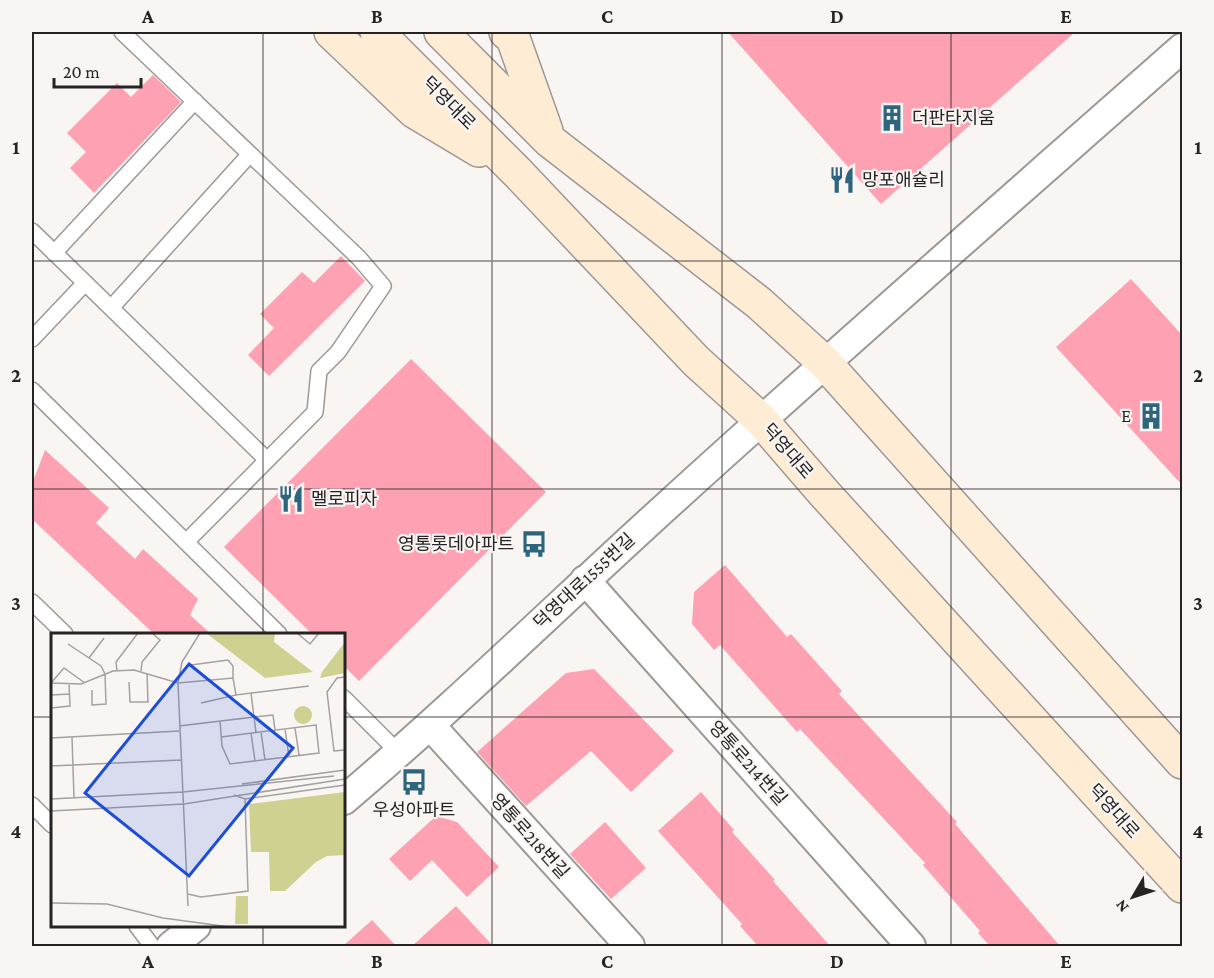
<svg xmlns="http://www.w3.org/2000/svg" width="1214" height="978" viewBox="0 0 1214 978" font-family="'Crimson Pro','Noto Sans KR',serif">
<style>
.building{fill:#fea1b2}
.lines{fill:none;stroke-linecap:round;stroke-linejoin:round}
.service-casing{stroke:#9c9896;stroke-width:18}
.minor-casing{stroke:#9c9896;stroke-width:32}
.secondary-casing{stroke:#9c9896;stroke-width:36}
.service{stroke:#fff;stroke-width:15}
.minor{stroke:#fff;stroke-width:28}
.secondary{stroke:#feedd4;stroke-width:33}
.grid{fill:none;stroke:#252323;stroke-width:1.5;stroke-opacity:0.55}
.labels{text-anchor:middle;stroke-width:4.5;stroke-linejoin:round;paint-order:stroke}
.street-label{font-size:18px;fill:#252323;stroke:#f9f5f3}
.poi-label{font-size:18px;fill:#252323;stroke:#f9f5f3;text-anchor:start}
.inset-road{fill:none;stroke:#a4a1a0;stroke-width:1.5}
.view{fill:#1d4ed8;fill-opacity:0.15;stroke:#1d4ed8;stroke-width:3}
.inset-edge{fill:none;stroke:#252323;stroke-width:3}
.neatline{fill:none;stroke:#252323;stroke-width:2}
.grid-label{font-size:20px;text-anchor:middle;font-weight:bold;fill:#252323}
</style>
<rect width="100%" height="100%" fill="#f9f5f3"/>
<!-- building -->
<path class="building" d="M 728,32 L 1075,32 L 881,204 Z
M 153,75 L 181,102 L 94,193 L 70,168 L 86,152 L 67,133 L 117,83 L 131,97 Z
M 341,256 L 365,281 L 269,376 L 248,355 L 274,328 L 260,314 L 302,272 L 314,283 Z
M 1131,279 L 1182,335 L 1182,485 L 1056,347 Z
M 411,359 L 546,492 L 359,681 L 344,666 L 344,634 L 312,634 L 224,547 Z
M 45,450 L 109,508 L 96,523 L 135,559 L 143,549 L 198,599 L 190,615 L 211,634 L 154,634 L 32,519 L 32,484 Z
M 725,565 L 787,637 L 791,634 L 842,691 L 839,694 L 957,822 L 955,824 L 1060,946 L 990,946 L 978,933 L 980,931 L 923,865 L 925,863 L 800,729 L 797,732 L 720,645 L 714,650 L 692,624 L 694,592 Z
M 594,669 L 674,751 L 631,792 L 591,751 L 526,806 L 477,752 L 566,673 Z
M 701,792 L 734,830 L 732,832 L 775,880 L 773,881 L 830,946 L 758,946 L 740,926 L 742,924 L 658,831 Z
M 436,816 L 457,822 L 499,867 L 467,897 L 432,860 L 410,881 L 389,859 Z
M 605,822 L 646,868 L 611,899 L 570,854 Z
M 456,906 L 493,946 L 412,946 Z
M 372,920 L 396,946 L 343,946 Z"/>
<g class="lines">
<defs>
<path id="service" d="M 122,32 L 359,258 L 383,286 L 338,352 L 319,371 L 315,412 L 186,542
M 32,231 L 267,460
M 54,253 L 195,101
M 111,308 L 250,154
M 32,339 L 85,283
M 32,390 L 279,634
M 32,602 L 65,634
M 344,698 L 399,753
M 32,805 L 52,825
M 137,926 L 152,946"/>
<path id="minor" d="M 585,580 L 911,946
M 430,725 L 630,946
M 344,800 C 456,705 561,602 670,503 C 839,349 1011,199 1182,48
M 171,946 L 196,926"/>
<path id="secondary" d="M 331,32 L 414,111 L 479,150
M 377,32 L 519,174 L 696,361 L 761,420 L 824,493 L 1182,886
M 441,32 L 550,141 L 759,303 L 825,363 L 1182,762
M 506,32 L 513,38 L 546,131"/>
</defs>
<!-- service casing -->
<use href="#service" class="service-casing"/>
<!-- minor casing -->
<use href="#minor" class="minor-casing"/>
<!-- secondary casing -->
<use href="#secondary" class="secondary-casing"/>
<!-- service -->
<use href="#service" class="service"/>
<!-- minor -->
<use href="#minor" class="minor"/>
<!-- secondary -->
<use href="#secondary" class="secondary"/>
</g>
<!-- grid -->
<path class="grid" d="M 263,32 L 263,634M 492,32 L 492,946M 722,32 L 722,946M 951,32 L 951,946M 32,261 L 1182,261M 32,489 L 1182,489M 32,717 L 52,717M 344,717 L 1182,717M 263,926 L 263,946"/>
<!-- icons -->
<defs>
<symbol id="building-bare" viewBox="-9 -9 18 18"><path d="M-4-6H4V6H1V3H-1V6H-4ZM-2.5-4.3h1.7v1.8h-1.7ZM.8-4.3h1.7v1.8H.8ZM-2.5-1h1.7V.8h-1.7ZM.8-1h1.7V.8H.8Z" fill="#2d657f" stroke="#f9f5f3" stroke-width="2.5" paint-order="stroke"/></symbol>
<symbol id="restaurant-bare" viewBox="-9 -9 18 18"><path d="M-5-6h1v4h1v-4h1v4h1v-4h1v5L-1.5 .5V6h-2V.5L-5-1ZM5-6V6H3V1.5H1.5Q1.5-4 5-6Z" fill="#2d657f" stroke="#f9f5f3" stroke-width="2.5" paint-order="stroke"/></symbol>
<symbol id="bus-bare" viewBox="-9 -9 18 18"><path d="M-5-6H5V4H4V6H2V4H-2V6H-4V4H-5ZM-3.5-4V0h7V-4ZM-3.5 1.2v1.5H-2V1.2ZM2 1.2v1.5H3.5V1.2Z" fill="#2d657f" stroke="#f9f5f3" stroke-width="2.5" paint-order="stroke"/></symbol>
</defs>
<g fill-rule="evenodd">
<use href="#building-bare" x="873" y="99" width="38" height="38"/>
<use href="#restaurant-bare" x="823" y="161" width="38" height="38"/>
<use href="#building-bare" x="1132" y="397" width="38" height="38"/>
<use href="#restaurant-bare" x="272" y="480" width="38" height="38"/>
<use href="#bus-bare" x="515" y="525" width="38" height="38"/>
<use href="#bus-bare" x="395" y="763" width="38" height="38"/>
</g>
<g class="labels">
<!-- street labels -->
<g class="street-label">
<text transform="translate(449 103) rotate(45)" y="6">덕영대로</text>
<text transform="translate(788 451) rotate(49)" y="6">덕영대로</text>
<text transform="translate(584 581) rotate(-43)" y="6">덕영대로1555번길</text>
<text transform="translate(748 763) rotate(48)" y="6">영통로214번길</text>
<text transform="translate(1114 811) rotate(48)" y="6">덕영대로</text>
<text transform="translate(530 836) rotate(48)" y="6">영통로218번길</text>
</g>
<!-- poi labels -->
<g class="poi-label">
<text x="912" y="124">더판타지움</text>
<text x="862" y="186">망포애슐리</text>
<text x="1131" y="422" text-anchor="end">E</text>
<text x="311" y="505">멜로피자</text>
<text x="514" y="550" text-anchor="end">영통롯데아파트</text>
<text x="414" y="816" text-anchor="middle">우성아파트</text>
</g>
</g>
<!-- overview -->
<g transform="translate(51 633)">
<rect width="294" height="294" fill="#f9f5f3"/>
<path d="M 155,0 L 224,0 L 223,9 L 262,39 L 214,45 ZM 294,9 L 294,40 L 269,45 L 271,39 ZM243 82a9 9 0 1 1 18 0a9 9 0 1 1-18 0ZM 294,159 L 294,222 L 276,223 L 265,229 L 234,258 L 219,258 L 218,219 L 200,219 L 198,171 ZM 185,263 L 197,263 L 197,291 L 184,291 Z" fill="#ced190"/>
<path class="inset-road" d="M 246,0 L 259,11 L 268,0M 17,11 L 50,33 L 54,41 L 55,71 L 41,72 L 41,57M 38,25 L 53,5M 140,32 L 177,27 L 182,33 L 182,45M 66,38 L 65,29 L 87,0M 90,38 L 91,29 L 109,7 L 101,0M 294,44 L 286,45 L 276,59 L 283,118 L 294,117M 78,49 L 79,69 L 97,69 L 96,41M 0,50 L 30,51 L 62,38 L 83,37 L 127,50 L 182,45 L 185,62 L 200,60 L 203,84 L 128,93M 0,50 L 13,35 L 34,50M 200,60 L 258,53M 0,62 L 19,61M 150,70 L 185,62M 0,75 L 19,73 L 18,51M 169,88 L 171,113 L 179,131 L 268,120 L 265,92 L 170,104M 244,95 L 248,122M 234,96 L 238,124M 210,99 L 214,127M 200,100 L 204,128M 205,100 L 203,84 L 222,82 L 224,97M 21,104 L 23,165M 0,105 L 128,98M 0,133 L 130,127M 191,151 L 294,137M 183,162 L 194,166 L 294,152M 0,166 L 132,159 L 283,143M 0,178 L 133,171 L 294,146M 137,261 L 150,264 L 197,258 L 194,166M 0,270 L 56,271 L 112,285 L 179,294M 137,273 L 127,50 L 131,29 L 149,0"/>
<path class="view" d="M 138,31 L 242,115 L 138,243 L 34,160 Z"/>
<rect width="294" height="294" class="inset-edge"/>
</g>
<!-- border -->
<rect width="1214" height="978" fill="none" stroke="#f9f5f3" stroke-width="66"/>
<!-- north arrow -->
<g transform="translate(1133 897) rotate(231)" stroke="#f9f5f3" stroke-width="4.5" paint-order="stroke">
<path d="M0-4.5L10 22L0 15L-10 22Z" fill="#252323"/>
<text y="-9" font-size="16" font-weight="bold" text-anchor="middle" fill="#252323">N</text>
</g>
<!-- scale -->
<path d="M54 78v9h87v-9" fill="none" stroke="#252323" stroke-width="3"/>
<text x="63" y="78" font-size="18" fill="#252323" stroke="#f9f5f3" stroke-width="4.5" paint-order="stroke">20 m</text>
<rect x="33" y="33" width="1148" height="912" class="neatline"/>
<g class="grid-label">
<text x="148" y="23">A</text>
<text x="377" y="23">B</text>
<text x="607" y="23">C</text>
<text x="837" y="23">D</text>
<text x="1066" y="23">E</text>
<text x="16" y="154">1</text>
<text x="1198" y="154">1</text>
<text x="16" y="382">2</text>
<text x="1198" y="382">2</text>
<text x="16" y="610">3</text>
<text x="1198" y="610">3</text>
<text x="16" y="838">4</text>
<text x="1198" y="838">4</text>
<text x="148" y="968">A</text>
<text x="377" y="968">B</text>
<text x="607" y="968">C</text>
<text x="837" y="968">D</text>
<text x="1066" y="968">E</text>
</g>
</svg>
